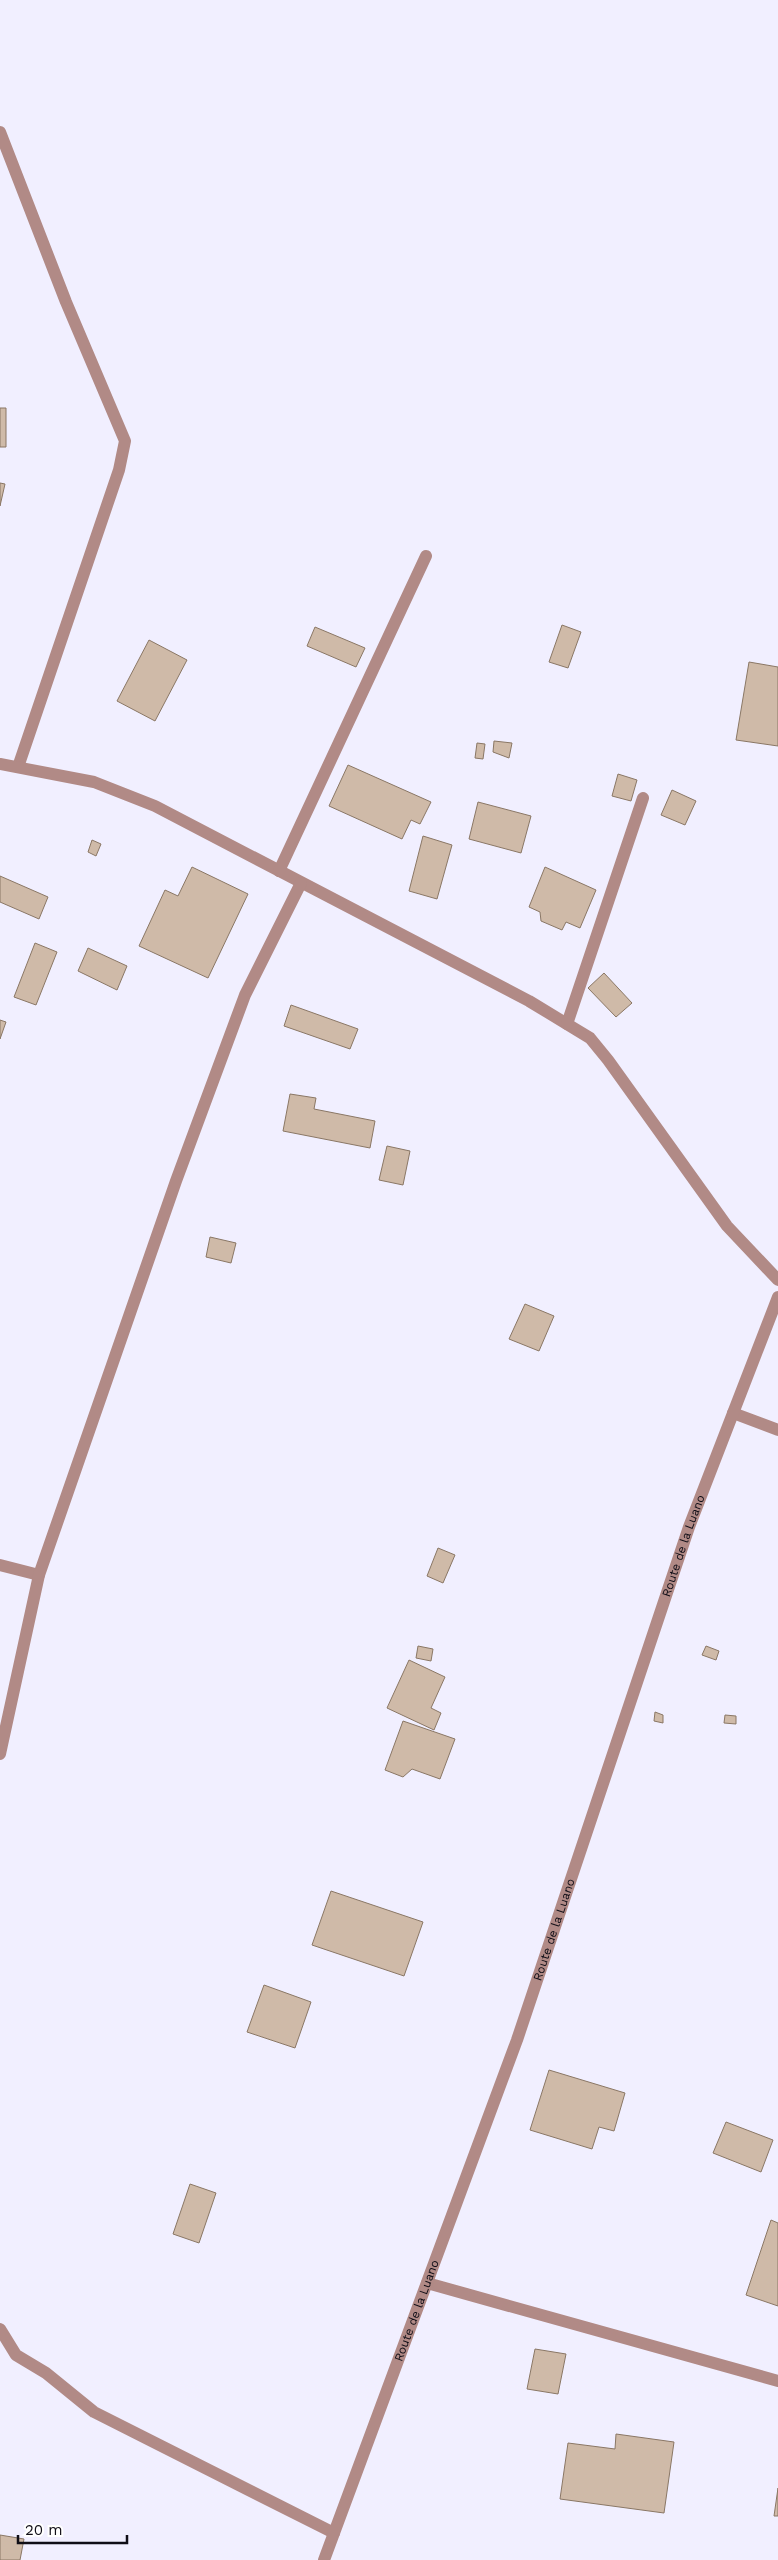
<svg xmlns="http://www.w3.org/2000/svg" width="778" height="2560" viewBox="0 0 778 2560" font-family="'Work Sans',sans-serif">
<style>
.building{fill:#cfbaa8;stroke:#8a7765}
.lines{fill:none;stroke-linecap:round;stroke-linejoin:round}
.minor{stroke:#b18a86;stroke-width:12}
.labels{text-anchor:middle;stroke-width:4;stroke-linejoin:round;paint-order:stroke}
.street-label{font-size:12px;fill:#0f0d16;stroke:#fff}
</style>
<rect width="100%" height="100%" fill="#f1efff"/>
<!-- building -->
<path class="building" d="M 0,408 L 6,408 L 6,447 L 0,447 Z
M 0,483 L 5,484 L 0,506 Z
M 562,625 L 581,632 L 568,668 L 549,662 Z
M 315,627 L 365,648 L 356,667 L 307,646 Z
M 149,640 L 187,660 L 155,721 L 117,701 Z
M 749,662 L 778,667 L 778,746 L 736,740 Z
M 494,741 L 512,743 L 509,758 L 493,752 Z
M 477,743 L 485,744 L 483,759 L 475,758 Z
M 348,765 L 431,802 L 420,824 L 411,820 L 402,839 L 329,806 Z
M 618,774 L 637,780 L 631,801 L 612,796 Z
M 672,790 L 696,801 L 685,825 L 661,815 Z
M 478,802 L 531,816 L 521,853 L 469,839 Z
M 423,836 L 452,845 L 437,899 L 409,891 Z
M 92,840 L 101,844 L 96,856 L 88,852 Z
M 192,867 L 248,894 L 208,978 L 139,946 L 165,890 L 178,896 Z
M 545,867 L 596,890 L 580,928 L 566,922 L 562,930 L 541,921 L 540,912 L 529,907 Z
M 0,876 L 48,897 L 39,919 L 0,902 Z
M 35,943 L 57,952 L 36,1005 L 14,997 Z
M 88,948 L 127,966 L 117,990 L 78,971 Z
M 604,973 L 632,1003 L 616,1017 L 588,988 Z
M 291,1005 L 358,1029 L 350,1049 L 284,1026 Z
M 0,1020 L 6,1022 L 0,1039 Z
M 290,1094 L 316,1098 L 314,1109 L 375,1121 L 370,1148 L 283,1131 Z
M 387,1146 L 410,1151 L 403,1185 L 379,1180 Z
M 210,1237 L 236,1243 L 231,1263 L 206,1257 Z
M 525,1304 L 554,1316 L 539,1351 L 509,1339 Z
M 438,1548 L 455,1555 L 443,1583 L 427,1576 Z
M 418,1646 L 433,1649 L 431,1661 L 416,1658 Z
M 706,1646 L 719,1651 L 716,1660 L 702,1655 Z
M 409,1660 L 445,1677 L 431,1708 L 441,1713 L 434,1730 L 387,1708 Z
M 655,1712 L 663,1715 L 663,1723 L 654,1721 Z
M 725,1715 L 736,1716 L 736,1724 L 724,1723 Z
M 403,1721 L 455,1739 L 440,1779 L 412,1769 L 403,1777 L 385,1770 Z
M 331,1891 L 423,1922 L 404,1976 L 312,1945 Z
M 264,1985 L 311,2002 L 295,2048 L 247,2032 Z
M 549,2070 L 625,2093 L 614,2131 L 599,2127 L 592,2149 L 530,2130 Z
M 726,2122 L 773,2140 L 761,2172 L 713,2153 Z
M 190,2184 L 216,2193 L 199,2243 L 173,2234 Z
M 771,2220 L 778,2223 L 778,2306 L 746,2295 Z
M 535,2349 L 566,2354 L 558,2394 L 527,2389 Z
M 616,2434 L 674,2442 L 664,2513 L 560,2499 L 568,2443 L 615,2449 Z
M 778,2488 L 778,2516 L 774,2516 Z
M 0,2535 L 24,2539 L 20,2560 L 0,2560 Z"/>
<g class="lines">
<!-- minor -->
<g class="minor">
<path d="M 0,132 L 66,302 L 125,441 L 119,470 L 18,767"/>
<path d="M 0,764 L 94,782 L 155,806 L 529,1001 L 590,1038 L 608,1060 L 727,1226 L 778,1280"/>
<path d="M 279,871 L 426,556"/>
<path d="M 567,1024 L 643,798"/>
<path d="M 733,1413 L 778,1430"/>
<path d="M 0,1565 L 39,1575"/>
<path d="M 0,1754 L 39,1575 L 176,1181 L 245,995 L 301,883"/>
<path d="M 427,2283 L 778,2381"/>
<path d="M 0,2329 L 16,2355 L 46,2373 L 94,2412 L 334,2533"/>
<path id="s1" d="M 324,2560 L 517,2040 L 689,1527 L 778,1297"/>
</g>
</g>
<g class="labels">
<!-- street labels -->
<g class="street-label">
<text dy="4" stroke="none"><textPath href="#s1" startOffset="1076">Route de la Luano</textPath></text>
<text dy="4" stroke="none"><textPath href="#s1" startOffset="671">Route de la Luano</textPath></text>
<text dy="4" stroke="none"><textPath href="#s1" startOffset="266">Route de la Luano</textPath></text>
</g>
</g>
<!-- scale -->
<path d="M18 2535v8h109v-8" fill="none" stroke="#0f0d16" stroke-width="2.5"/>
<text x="25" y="2535" font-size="15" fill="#0f0d16" stroke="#ffffff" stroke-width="4" paint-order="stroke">20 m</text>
</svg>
